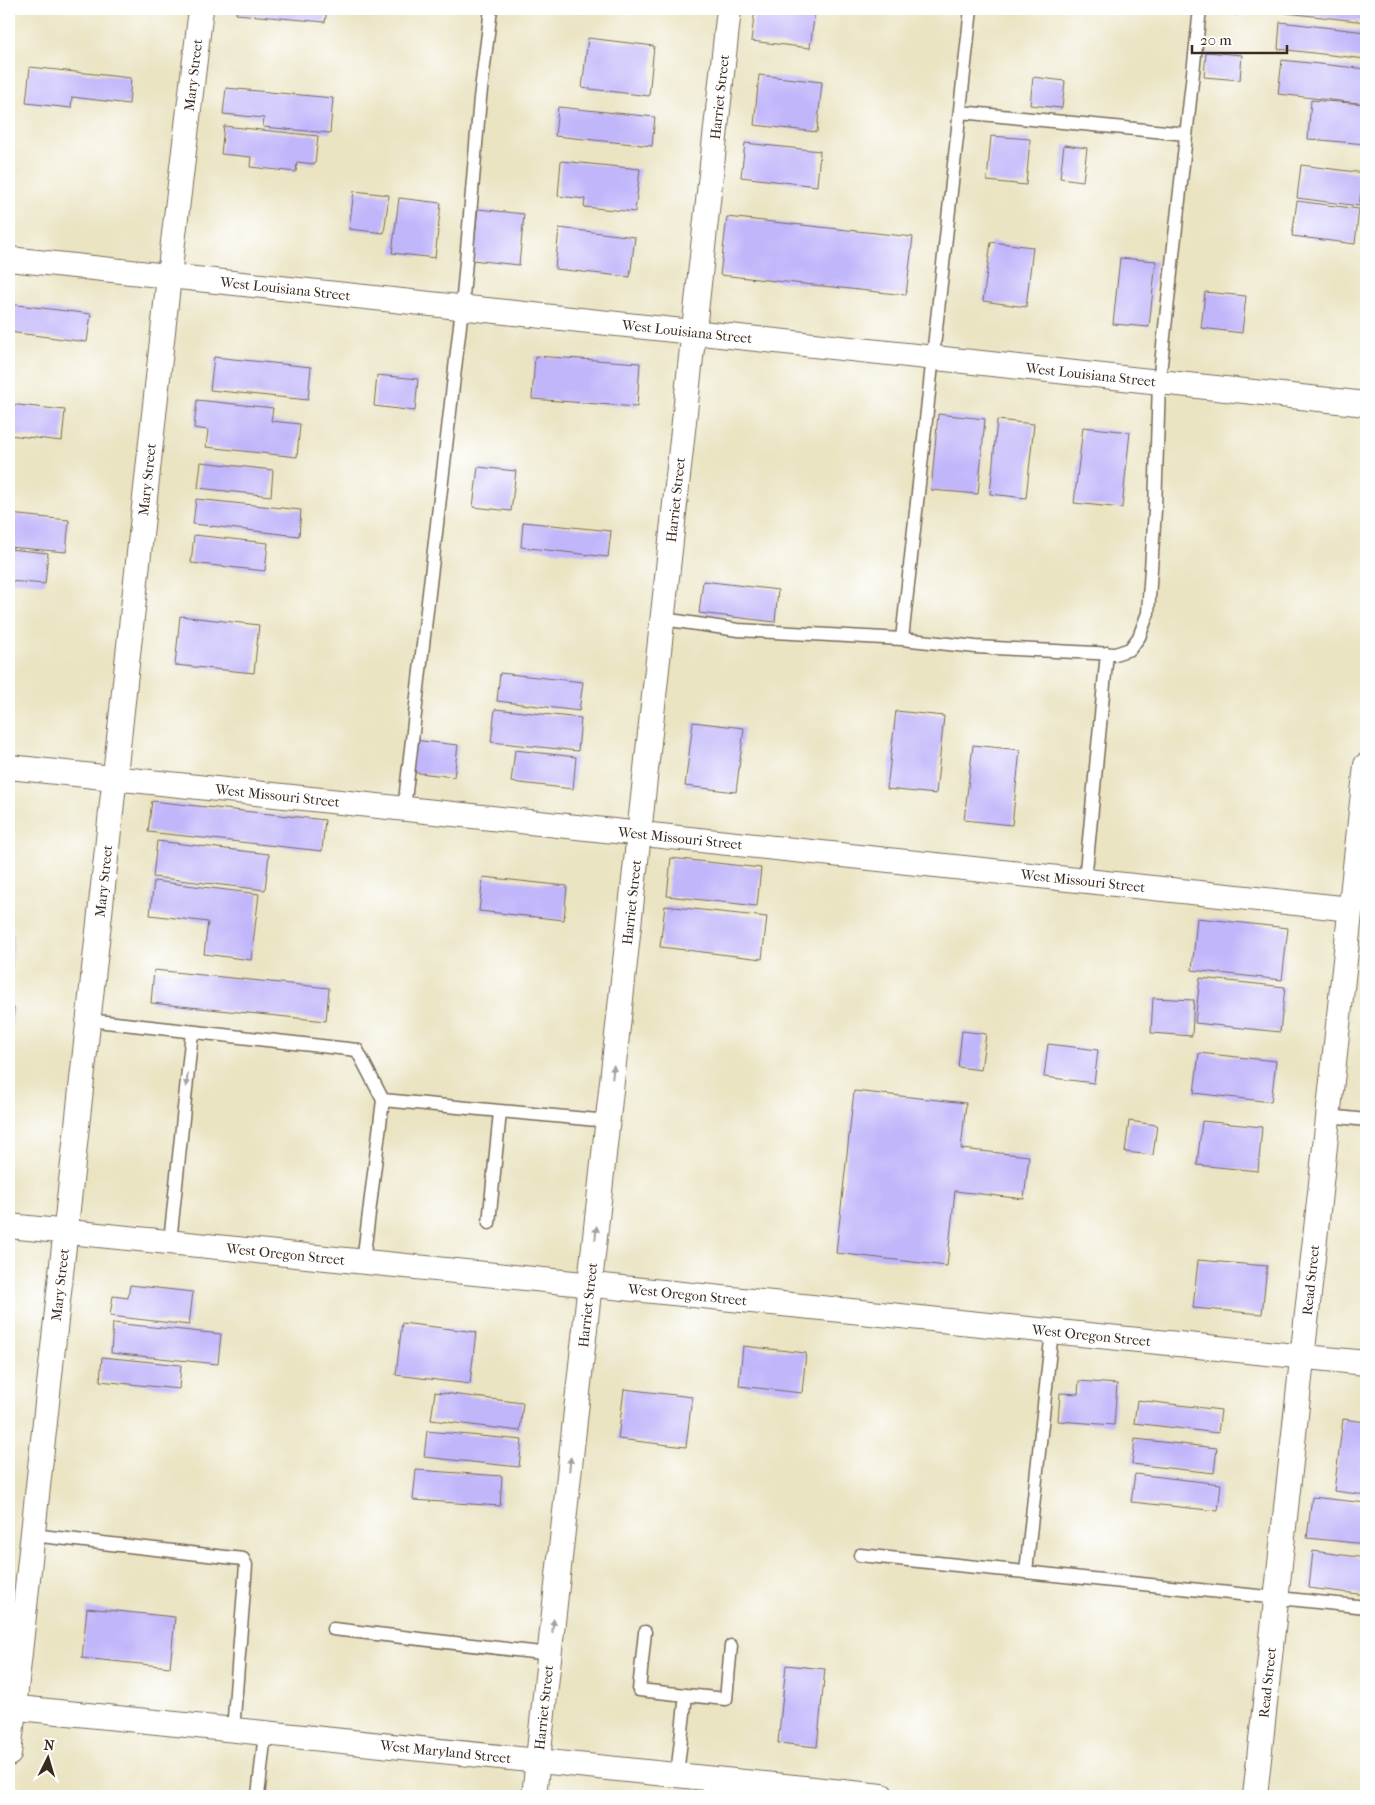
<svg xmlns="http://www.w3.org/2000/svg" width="1375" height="1805" viewBox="0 0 1375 1805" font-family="'IM FELL French Canon',serif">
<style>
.building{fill:#c1b6fa}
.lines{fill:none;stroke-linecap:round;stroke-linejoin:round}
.lane-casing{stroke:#786b58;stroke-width:15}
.street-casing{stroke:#786b58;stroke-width:26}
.lane{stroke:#fff;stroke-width:12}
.street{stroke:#fff;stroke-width:24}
.oneway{fill:#a79f9a}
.labels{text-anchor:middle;stroke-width:4;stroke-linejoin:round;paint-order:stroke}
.street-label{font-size:14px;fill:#3b2a1e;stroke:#fff}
</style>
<rect width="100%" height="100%" fill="#fff"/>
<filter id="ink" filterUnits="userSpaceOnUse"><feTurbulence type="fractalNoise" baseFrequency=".02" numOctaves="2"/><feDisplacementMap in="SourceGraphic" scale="10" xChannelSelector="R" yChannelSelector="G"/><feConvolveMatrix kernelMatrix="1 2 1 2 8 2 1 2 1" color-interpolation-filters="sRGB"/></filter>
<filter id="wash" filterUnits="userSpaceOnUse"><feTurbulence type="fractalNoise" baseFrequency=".0096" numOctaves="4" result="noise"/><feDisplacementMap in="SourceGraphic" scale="20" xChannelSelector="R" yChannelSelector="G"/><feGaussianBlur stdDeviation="1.12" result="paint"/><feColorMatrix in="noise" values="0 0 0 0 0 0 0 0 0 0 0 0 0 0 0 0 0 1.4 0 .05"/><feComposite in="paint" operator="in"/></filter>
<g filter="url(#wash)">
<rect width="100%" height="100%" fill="#eae4c3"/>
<g id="blocks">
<!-- building -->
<path class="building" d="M 237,9 L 327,9 L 325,22 L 236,14 Z
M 755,9 L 794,9 L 815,11 L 810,48 L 751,41 Z
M 1208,9 L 1237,9 L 1237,15 L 1208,12 Z
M 1287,9 L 1366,9 L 1366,22 L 1286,13 Z
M 1280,22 L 1366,32 L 1366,59 L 1278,49 Z
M 588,38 L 654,46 L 649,96 L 582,88 Z
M 1206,52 L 1242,55 L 1240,80 L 1204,77 Z
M 1282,60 L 1366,69 L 1366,104 L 1278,94 Z
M 30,67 L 131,78 L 129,104 L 72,97 L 71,108 L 26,103 Z
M 759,75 L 822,82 L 817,132 L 754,125 Z
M 1033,77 L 1065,81 L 1062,108 L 1030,105 Z
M 226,88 L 333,98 L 330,133 L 263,127 L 264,118 L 223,114 Z
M 1311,100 L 1366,104 L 1366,144 L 1308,139 Z
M 558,107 L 655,117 L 652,146 L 555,136 Z
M 224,126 L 318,136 L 315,164 L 297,162 L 296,172 L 250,167 L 251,157 L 221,154 Z
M 991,136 L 1030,139 L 1026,185 L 987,181 Z
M 745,143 L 820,151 L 817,186 L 741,177 Z
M 1064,145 L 1087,148 L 1083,181 L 1060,178 Z
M 561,161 L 640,169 L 635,212 L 584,207 L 585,199 L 558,196 Z
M 1301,165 L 1364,173 L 1359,206 L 1297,198 Z
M 354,191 L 389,195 L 384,233 L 349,229 Z
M 399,198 L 441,203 L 435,258 L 392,253 Z
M 1297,201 L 1359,209 L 1355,244 L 1292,236 Z
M 478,209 L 524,214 L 519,265 L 472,260 Z
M 727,217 L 913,237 L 906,295 L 720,275 Z
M 559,228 L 635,237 L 630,277 L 555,269 Z
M 991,242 L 1033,247 L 1026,307 L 983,301 Z
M 1120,258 L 1156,261 L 1149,327 L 1113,324 Z
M 1205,292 L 1246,296 L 1242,333 L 1201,328 Z
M 9,304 L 91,314 L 87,342 L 9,332 Z
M 535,356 L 640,363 L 637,407 L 532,399 Z
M 214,357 L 311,367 L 308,400 L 210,390 Z
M 377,375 L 418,379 L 415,411 L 374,406 Z
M 197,400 L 273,408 L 271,421 L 300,424 L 297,457 L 206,447 L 208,430 L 194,428 Z
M 9,404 L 65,410 L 62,441 L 9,435 Z
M 938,414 L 985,419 L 978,494 L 931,490 Z
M 997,420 L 1034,424 L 1026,498 L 990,494 Z
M 1083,427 L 1130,432 L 1122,508 L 1074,503 Z
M 201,462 L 273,470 L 271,496 L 198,488 Z
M 478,467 L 516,471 L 511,511 L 473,507 Z
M 196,499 L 301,510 L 299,536 L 193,524 Z
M 9,514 L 69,520 L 66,552 L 9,547 Z
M 523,522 L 611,531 L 608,557 L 521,547 Z
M 194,535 L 268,543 L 265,571 L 191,563 Z
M 9,549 L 48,553 L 45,584 L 9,581 Z
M 703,581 L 778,590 L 775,622 L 699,613 Z
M 180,616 L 259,625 L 254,673 L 175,665 Z
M 500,673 L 583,682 L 579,711 L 497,701 Z
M 495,709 L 581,718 L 578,751 L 491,742 Z
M 896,711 L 944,716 L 936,794 L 887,789 Z
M 693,722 L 744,728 L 736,792 L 685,786 Z
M 413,740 L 458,745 L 454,777 L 410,772 Z
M 973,745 L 1020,750 L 1012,825 L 964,820 Z
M 515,750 L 576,757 L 573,789 L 511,782 Z
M 152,801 L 325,820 L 322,851 L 148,832 Z
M 157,841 L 269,854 L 265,890 L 153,877 Z
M 671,858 L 761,868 L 757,906 L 667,896 Z
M 483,877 L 567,886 L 564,920 L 479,911 Z
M 154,881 L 259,894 L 251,960 L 204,954 L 208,922 L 150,915 Z
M 665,906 L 767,917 L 762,959 L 660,947 Z
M 1197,918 L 1288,928 L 1282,980 L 1192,970 Z
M 9,934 L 14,935 L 10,985 L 9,985 Z
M 154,970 L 329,988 L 326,1021 L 151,1003 Z
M 1200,978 L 1285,987 L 1280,1032 L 1195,1023 Z
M 1153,998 L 1194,1000 L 1192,1036 L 1151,1033 Z
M 9,1007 L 14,1008 L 10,1039 L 9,1039 Z
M 962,1031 L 986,1034 L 981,1070 L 958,1067 Z
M 1048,1044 L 1098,1050 L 1094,1083 L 1044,1077 Z
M 1199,1053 L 1276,1061 L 1271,1102 L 1194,1093 Z
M 854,1091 L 966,1103 L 961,1149 L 1029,1156 L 1024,1199 L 955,1191 L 947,1266 L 836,1253 Z
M 1129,1121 L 1157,1125 L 1153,1155 L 1125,1152 Z
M 1202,1121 L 1262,1127 L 1258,1171 L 1197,1165 Z
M 1198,1260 L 1267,1266 L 1262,1314 L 1193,1308 Z
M 130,1285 L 193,1292 L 189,1325 L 110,1316 L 113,1296 L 128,1298 Z
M 113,1323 L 221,1334 L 218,1364 L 111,1353 Z
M 402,1323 L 476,1332 L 470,1384 L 396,1375 Z
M 743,1346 L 806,1353 L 802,1393 L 739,1386 Z
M 102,1357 L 181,1365 L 179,1389 L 100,1381 Z
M 1079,1381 L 1117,1384 L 1114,1425 L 1058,1421 L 1060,1393 L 1078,1394 Z
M 624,1389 L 692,1397 L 686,1447 L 618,1439 Z
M 435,1392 L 523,1403 L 520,1431 L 431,1420 Z
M 1137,1400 L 1221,1410 L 1218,1433 L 1134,1423 Z
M 1343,1419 L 1366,1422 L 1366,1495 L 1334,1491 Z
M 427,1431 L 522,1440 L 519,1467 L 424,1457 Z
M 1135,1439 L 1217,1448 L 1214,1473 L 1132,1464 Z
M 416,1470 L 502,1476 L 500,1506 L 413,1500 Z
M 1135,1474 L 1221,1484 L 1218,1511 L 1131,1502 Z
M 1312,1497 L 1366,1503 L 1366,1544 L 1307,1538 Z
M 1313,1551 L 1366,1558 L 1366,1595 L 1309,1588 Z
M 87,1608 L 175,1617 L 170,1667 L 82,1658 Z
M 786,1665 L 825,1669 L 817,1747 L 778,1743 Z
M 385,1793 L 408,1795 L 408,1796 L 385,1796 Z"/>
</g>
</g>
<g filter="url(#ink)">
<use href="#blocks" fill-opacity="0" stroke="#786b58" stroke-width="1"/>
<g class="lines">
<defs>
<path id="lane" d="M 960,112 L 1186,134
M 663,619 L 738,630 L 902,639 L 971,9
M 902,639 L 976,647 L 1115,654 L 1130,649 L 1139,637 L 1148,613 L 1155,510 L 1159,382 L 1200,9
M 404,809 L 462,308 L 480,98 L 491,9
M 1085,881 L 1107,653
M 88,1020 L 357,1050 L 383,1100 L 363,1262
M 383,1100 L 608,1121
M 1329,1116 L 1366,1120
M 489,1223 L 500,1112
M 170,1242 L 192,1032
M 32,1535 L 243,1559 L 246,1565 L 233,1730
M 860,1555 L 1366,1607
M 1026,1572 L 1052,1331
M 333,1629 L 550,1654
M 645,1632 L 639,1690 L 686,1695 L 677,1775
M 686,1695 L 726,1699 L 731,1646
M 258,1796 L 265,1733"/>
<g id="street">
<path id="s1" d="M 9,259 L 1366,404"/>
<path id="s2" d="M 9,767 L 1351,909"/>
<path id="s3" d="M 9,1226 L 1366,1363"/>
<path id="s4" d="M 9,1707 L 882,1796"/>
<path id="s5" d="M 9,1754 L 169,276 L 201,9"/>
<path id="s6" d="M 534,1796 L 729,9"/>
<path id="s7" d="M 1255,1796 L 1366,765"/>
</g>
</defs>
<!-- lane casing -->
<use href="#lane" class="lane-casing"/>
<!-- street casing -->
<use href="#street" class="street-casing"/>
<!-- lane -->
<use href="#lane" class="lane"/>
<!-- street -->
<use href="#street" class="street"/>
</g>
<!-- one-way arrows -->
<defs><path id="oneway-solid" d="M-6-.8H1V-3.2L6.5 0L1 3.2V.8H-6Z" transform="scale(1.25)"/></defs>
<g class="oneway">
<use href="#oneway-solid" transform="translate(613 1072) rotate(-84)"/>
<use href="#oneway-solid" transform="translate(187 1080) rotate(96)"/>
<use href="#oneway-solid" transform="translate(596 1233) rotate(-84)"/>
<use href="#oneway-solid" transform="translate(570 1464) rotate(-84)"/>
<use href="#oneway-solid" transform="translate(553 1626) rotate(-84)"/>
</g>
</g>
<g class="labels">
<!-- street labels -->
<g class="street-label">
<text dy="5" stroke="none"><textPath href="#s5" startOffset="1689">Mary Street</textPath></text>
<text dy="5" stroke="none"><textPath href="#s6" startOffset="1709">Harriet Street</textPath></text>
<text dy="5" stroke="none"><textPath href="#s1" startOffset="278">West Louisiana Street</textPath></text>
<text dy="5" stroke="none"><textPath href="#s1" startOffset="682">West Louisiana Street</textPath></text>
<text dy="5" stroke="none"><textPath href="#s1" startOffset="1088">West Louisiana Street</textPath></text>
<text dy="5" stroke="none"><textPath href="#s5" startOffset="1282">Mary Street</textPath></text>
<text dy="5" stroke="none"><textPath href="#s6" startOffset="1304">Harriet Street</textPath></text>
<text dy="5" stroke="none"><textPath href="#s2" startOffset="270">West Missouri Street</textPath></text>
<text dy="5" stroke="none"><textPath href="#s2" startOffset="675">West Missouri Street</textPath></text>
<text dy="5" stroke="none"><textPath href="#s5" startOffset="878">Mary Street</textPath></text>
<text dy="5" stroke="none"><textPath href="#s2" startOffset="1080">West Missouri Street</textPath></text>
<text dy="5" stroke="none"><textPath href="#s6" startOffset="899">Harriet Street</textPath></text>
<text dy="5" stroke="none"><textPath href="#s3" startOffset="278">West Oregon Street</textPath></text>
<text dy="5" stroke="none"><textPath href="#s7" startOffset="519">Read Street</textPath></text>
<text dy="5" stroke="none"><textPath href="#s5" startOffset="472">Mary Street</textPath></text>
<text dy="5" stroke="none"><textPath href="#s3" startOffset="682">West Oregon Street</textPath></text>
<text dy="5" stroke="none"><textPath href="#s6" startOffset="494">Harriet Street</textPath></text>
<text dy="5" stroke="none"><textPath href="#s3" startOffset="1088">West Oregon Street</textPath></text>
<text dy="5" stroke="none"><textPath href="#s7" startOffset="114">Read Street</textPath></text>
<text dy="5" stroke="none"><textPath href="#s6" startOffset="89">Harriet Street</textPath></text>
<text dy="5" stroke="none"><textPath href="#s4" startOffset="439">West Maryland Street</textPath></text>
</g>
</g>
<!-- margin -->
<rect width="1375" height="1805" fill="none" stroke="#fff" stroke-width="30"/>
<!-- north arrow -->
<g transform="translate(48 1758) rotate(5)" stroke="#ffffff" stroke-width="4" paint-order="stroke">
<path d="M0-4L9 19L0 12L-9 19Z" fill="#3b2a1e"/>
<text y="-8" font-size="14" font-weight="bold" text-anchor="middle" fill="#3b2a1e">N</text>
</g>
<!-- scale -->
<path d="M1192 45v8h95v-8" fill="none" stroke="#3b2a1e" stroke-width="2.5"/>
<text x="1200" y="45" font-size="15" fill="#3b2a1e" stroke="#ffffff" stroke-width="4" paint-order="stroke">20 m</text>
</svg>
